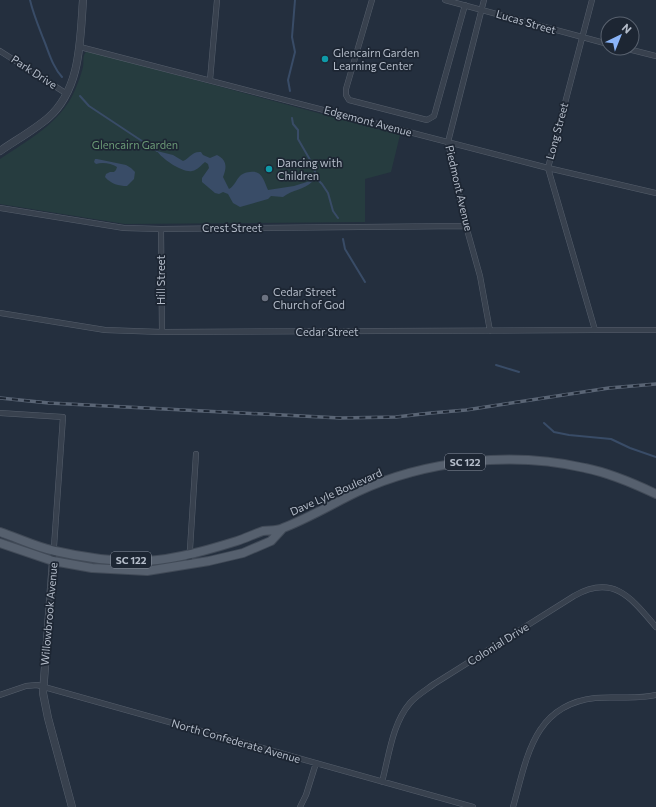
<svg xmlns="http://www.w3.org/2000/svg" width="656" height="807" viewBox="0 0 656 807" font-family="Commissioner,sans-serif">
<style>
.green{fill:#263c3f}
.water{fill:#394c67}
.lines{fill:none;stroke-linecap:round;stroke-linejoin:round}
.stream{stroke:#394c67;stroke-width:2}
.minor-casing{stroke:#565f6c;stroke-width:6}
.tertiary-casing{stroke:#565f6c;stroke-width:8}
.primary-casing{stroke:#414a57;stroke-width:10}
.minor{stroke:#38414e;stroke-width:5}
.tertiary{stroke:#38414e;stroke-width:7}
.primary{stroke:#56606e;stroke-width:8}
.rail-casing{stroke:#5a6575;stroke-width:3.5}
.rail{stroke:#1d2633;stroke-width:2;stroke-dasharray:6;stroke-linecap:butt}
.culture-dot{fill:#0f9aa8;stroke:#1d2633;stroke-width:1.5}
.worship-dot{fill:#6b7280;stroke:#1d2633;stroke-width:1.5}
.labels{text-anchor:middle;stroke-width:3.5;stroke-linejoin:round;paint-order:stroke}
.shield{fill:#1d2633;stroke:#878f9c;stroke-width:1}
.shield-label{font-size:10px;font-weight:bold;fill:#b4bcc9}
.street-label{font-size:11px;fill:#b4bcc9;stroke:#1d2633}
.poi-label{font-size:11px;fill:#b4bcc9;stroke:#1d2633;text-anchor:start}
.park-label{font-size:11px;fill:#6b9a76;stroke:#1d2633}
</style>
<rect width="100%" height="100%" fill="#242f3e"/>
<!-- green -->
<path class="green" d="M 86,52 L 91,52 L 400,135 L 391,172 L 365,179 L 365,222 L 125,224 L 0,204 L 0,159 C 28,140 61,123 75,90 C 78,83 81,75 83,67 C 84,61 82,56 86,52 Z"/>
<!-- water -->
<path class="water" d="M 157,151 L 173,155 L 183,161 C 190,158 192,151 201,152 L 203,155 L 210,158 L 217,155 C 227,160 227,167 223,177 L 229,189 C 235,186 236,179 241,175 C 244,173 247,172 250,172 C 262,170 264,181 268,190 L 294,186 L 310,181 L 313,181 C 303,191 293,189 283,197 L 271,196 L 268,199 L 240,207 L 233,203 L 228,194 L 223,192 L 219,194 L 215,193 L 202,182 L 202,178 L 209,168 L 208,164 L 205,162 C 201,165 198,170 192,171 C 183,173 162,159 157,151 Z
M 95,159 L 97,159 L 126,165 L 131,168 L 135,172 L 134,179 L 127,186 C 119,186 111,184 105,177 L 106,174 L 110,172 L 114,172 L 116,170 L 117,167 C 111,163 102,162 96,164 L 94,162 Z"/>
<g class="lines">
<!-- stream -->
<path class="stream" d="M 30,0 C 33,13 38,25 43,38 C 49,52 52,66 62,77
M 290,91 L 288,80 L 295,52 L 292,37 L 295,0
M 80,96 L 89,106 L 157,151
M 292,118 L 293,124 L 298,130 L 298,139 L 313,165 L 317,179 L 322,184 L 328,193 L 333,211 L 338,218
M 343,239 L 345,249 L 365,282
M 496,365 L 519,372
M 544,423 L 554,432 L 569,435 L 611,439 L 630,448 L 656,457"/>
<defs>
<path id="minor" d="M 372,0 L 346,89 L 346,95 L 349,100 L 427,120 L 434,116 L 465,5
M 445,0 L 608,44
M 484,0 L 448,142 L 466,226 L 480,276 L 490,331
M 592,0 L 548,168 L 595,330
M 80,47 L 548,168 L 656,193
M 624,48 L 656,56
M 0,51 L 67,94
M 210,80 L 217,0
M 0,208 L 124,228 L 161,229 L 466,226
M 161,229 L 162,332
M 0,313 L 105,330 L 162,332 L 595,330 L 656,330
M 0,413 L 63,417 L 53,561
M 189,565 L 196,454
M 0,695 L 26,686 L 37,685 L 473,807
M 382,782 C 389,756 392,724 410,703 C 417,695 426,690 434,684 L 574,596 C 614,573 632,599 656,627
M 300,807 L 306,795 L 316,763
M 513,807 C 527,758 533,705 595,698 C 615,696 637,700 656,695"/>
<path id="tertiary" d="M 0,151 C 16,140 34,130 48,118 C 81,89 80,41 83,0
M 53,561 L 43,693 L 48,718 L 72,807"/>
<path id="primary" d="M 0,532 C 18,538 36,547 55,551 C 85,558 116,562 147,561 C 177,559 208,550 237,541 C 246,538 254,534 263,531 C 269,530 277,531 283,528 C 309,518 332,504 357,492 C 426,460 512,451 585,468 C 610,473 633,483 656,494
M 0,543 L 53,561 L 92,568 L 147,571 L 209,561 L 243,553 L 271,541 L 282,529"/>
</defs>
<!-- minor casing -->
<use href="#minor" class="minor-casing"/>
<!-- tertiary casing -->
<use href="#tertiary" class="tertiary-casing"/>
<!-- primary casing -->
<use href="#primary" class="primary-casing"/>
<!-- minor -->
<use href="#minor" class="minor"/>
<!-- tertiary -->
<use href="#tertiary" class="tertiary"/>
<!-- primary -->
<use href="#primary" class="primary"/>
<defs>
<path id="rail" d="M 0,398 L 49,403 L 340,418 L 396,417 L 431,413 L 466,410 L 609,388 L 656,384"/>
</defs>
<!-- rail casing -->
<use href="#rail" class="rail-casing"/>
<!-- rail -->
<use href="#rail" class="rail"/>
</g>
<!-- markers -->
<g class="culture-dot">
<circle cx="325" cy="59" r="4"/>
<circle cx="269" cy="169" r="4"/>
</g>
<circle class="worship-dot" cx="265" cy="298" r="4"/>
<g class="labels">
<!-- shield labels -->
<g class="shield">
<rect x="445" y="454" width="40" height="16" rx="3"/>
<rect x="111" y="552" width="40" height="16" rx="3"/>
</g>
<g class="shield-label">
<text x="465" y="466">SC 122</text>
<text x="131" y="564">SC 122</text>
</g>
<!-- street labels -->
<g class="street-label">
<text transform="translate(526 22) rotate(16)" y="4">Lucas Street</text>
<text transform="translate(34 72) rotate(33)" y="4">Park Drive</text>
<text transform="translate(368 121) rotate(15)" y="4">Edgemont Avenue</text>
<text transform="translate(557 131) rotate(-75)" y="4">Long Street</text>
<text transform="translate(459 188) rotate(77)" y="4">Piedmont Avenue</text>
<text x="232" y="232">Crest Street</text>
<text transform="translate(161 280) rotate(-90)" y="4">Hill Street</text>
<text x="327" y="336">Cedar Street</text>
<text transform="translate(336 492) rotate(-24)" y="4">Dave Lyle Boulevard</text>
<text transform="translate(49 614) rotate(-85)" y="4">Willowbrook Avenue</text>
<text transform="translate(498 644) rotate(-32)" y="4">Colonial Drive</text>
<text transform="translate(236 741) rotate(16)" y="4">North Confederate Avenue</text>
</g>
<!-- poi labels -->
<g class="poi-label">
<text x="333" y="57">Glencairn Garden<tspan x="333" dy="13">Learning Center</tspan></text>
<text x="277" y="167">Dancing with<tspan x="277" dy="13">Children</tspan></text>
<text x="273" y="296">Cedar Street<tspan x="273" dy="13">Church of God</tspan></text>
</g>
<!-- park labels -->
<g class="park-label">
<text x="135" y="149">Glencairn Garden</text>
</g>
</g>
<!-- north arrow -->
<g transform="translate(620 36) rotate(43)"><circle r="19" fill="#1d2633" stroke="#59626f"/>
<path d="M0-3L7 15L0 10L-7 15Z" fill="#8ab4f8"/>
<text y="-6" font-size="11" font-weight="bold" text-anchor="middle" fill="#b4bcc9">N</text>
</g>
</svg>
